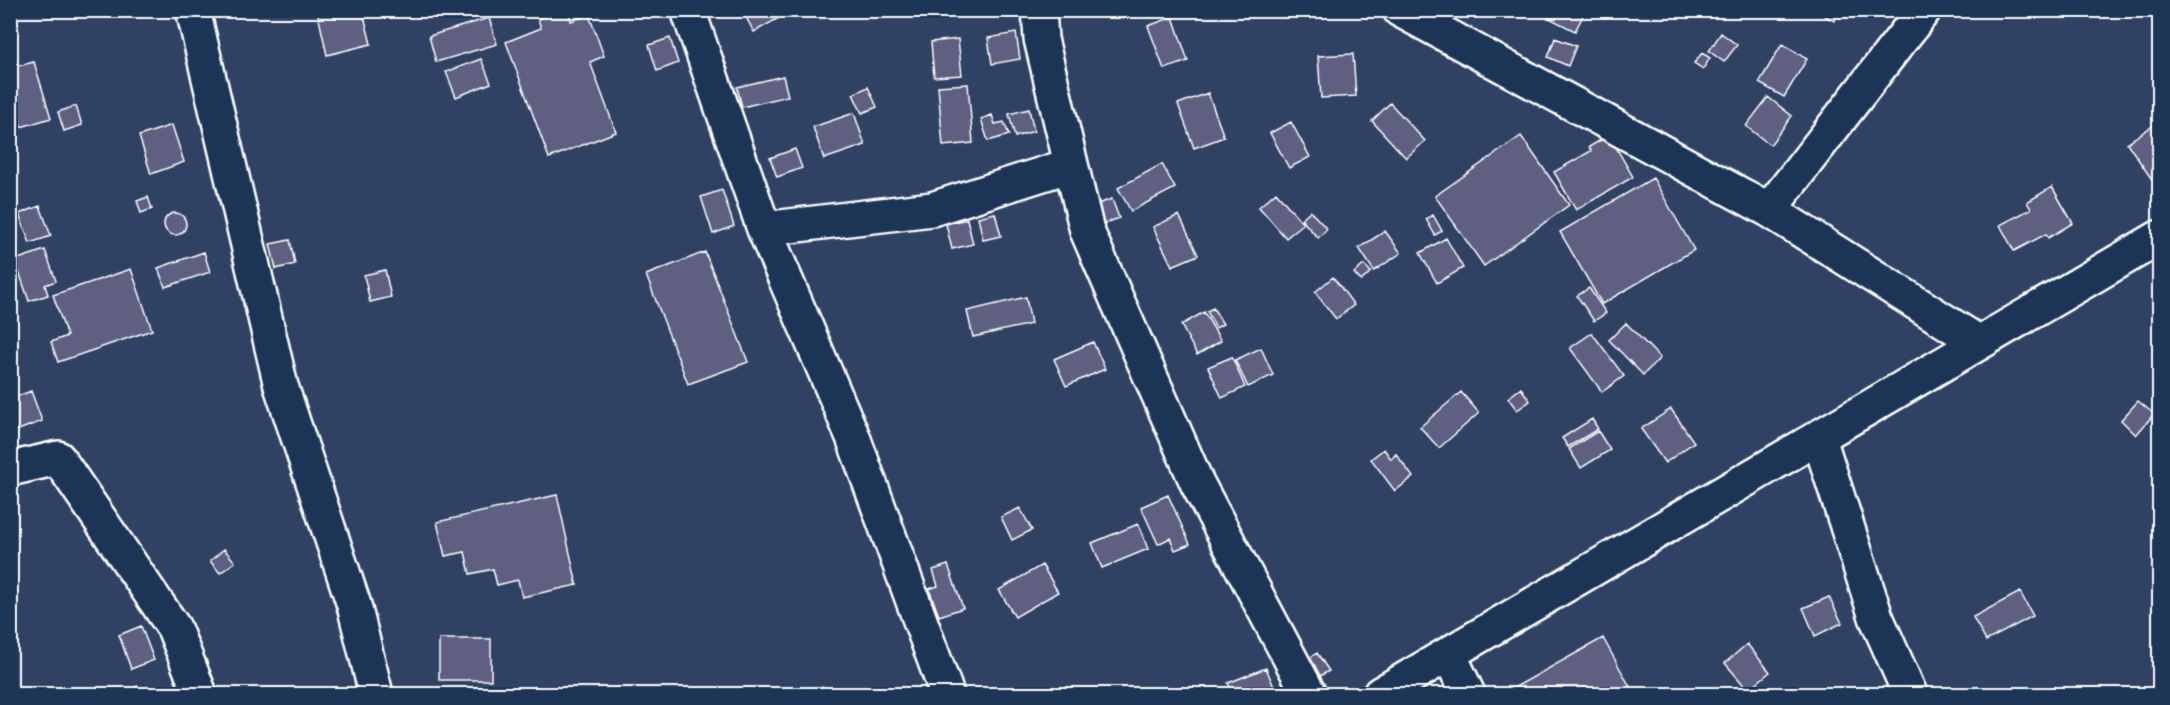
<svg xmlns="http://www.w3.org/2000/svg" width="2170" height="705" viewBox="0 0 2170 705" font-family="'Balsamiq Sans',sans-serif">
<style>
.building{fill:#5e5f82;stroke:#fff;stroke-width:1.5}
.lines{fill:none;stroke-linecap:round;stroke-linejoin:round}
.street-casing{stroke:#fff;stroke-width:38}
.primary-casing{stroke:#fff;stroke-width:38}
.street{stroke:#1d3557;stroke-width:33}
.primary{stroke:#1d3557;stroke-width:33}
</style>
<rect width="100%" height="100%" fill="#304264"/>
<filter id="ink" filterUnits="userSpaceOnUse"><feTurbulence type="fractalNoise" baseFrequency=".0167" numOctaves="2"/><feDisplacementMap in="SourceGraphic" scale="12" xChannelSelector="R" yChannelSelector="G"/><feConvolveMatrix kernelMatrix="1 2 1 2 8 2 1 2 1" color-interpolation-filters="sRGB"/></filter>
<g filter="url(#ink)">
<!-- building -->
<path class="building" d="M 317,10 L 368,10 L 363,12 L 371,44 L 327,55 Z
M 561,10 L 568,10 L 571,21 L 589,15 L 604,56 L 590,62 L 616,132 L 549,158 L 506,42 L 541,28 L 538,19 Z
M 742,10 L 793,10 L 754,32 Z
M 1552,10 L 1586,10 L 1575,31 L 1549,18 Z
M 1815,10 L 1840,10 L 1834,21 Z
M 1173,17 L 1188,61 L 1164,69 L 1148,26 Z
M 489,18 L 497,44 L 436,62 L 429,36 Z
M 1016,33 L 1020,59 L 992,64 L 988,38 Z
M 1721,33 L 1737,45 L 1724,62 L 1709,51 Z
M 670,38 L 678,63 L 657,71 L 649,45 Z
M 1555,38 L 1576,46 L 1568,66 L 1548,57 Z
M 958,39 L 962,75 L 934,77 L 931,42 Z
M 1782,44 L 1807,59 L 1784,97 L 1759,83 Z
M 1702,53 L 1710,58 L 1703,69 L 1694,63 Z
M 1353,54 L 1356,96 L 1321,98 L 1318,56 Z
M 481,59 L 491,83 L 456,97 L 446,72 Z
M 34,62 L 51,118 L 21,127 L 10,89 L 10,68 Z
M 783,76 L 788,96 L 742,107 L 737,87 Z
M 968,84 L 973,143 L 943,146 L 938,86 Z
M 868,87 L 877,107 L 862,113 L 853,94 Z
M 1208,93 L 1224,137 L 1194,148 L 1178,104 Z
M 1768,97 L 1792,116 L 1770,145 L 1746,126 Z
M 1390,103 L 1425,141 L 1406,158 L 1372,121 Z
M 76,106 L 82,125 L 64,131 L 58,112 Z
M 1029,109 L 1034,131 L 1015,137 L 1009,114 Z
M 854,113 L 865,145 L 824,159 L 813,127 Z
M 992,115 L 995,124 L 1004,122 L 1009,135 L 988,141 L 981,119 Z
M 1291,122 L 1310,157 L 1289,168 L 1270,133 Z
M 2157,123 L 2160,127 L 2160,177 L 2153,181 L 2127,143 Z
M 172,125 L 184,162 L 151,174 L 139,136 Z
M 1609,135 L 1633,177 L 1576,210 L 1554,172 L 1591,151 L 1589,147 Z
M 1521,136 L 1569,205 L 1484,266 L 1435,196 Z
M 795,149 L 802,168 L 777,177 L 770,158 Z
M 1162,164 L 1175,188 L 1131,211 L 1118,188 Z
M 1653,178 L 1694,250 L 1602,304 L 1560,232 Z
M 2052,187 L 2073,223 L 2048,238 L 2046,234 L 2014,251 L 2000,225 L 2031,209 L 2027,202 Z
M 722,190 L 734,226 L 713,234 L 701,197 Z
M 1276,192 L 1303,224 L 1286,238 L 1259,207 Z
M 148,197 L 152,209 L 141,213 L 137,201 Z
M 1112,199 L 1119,218 L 1103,224 L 1095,205 Z
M 40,206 L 51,236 L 30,243 L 19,214 Z
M 1310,211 L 1327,229 L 1318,238 L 1301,219 Z
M 995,213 L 1001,236 L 983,240 L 978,217 Z
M164 224a11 11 0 1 1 22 0a11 11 0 1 1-22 0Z
M 1179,215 L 1198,255 L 1172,266 L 1153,227 Z
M 1433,215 L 1442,231 L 1435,235 L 1426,219 Z
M 967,219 L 973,244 L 952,249 L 946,224 Z
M 1385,231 L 1401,253 L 1374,271 L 1359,248 Z
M 1446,238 L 1463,268 L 1437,283 L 1420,253 Z
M 290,240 L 295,264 L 276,269 L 270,244 Z
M 45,250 L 56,281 L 45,285 L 48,295 L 29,301 L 15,260 Z
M 204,252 L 210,272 L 165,287 L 158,268 Z
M 705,252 L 748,362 L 688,384 L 646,275 Z
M 1364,265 L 1371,272 L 1361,281 L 1354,273 Z
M 131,269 L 152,330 L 58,362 L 51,342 L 67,336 L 53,295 Z
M 385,270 L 391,297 L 370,302 L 364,275 Z
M 1333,277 L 1354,305 L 1336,319 L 1315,292 Z
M 1589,288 L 1606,313 L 1594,321 L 1577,296 Z
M 1026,297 L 1031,324 L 973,337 L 967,311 Z
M 1213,308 L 1223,324 L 1216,328 L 1207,311 Z
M 1204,312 L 1221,341 L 1197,355 L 1181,325 Z
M 1626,323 L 1660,358 L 1643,375 L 1609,340 Z
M 1592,333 L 1624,376 L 1602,392 L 1570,348 Z
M 1093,342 L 1105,369 L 1066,386 L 1054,359 Z
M 1261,348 L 1273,375 L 1248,387 L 1235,360 Z
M 1232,357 L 1245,387 L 1222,398 L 1208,367 Z
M 1521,388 L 1530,401 L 1517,410 L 1508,398 Z
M 31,391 L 42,421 L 13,432 L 10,426 L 10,399 Z
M 1461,392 L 1479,413 L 1439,448 L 1420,427 Z
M 2138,401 L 2154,414 L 2136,435 L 2121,420 Z
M 1671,409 L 1694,442 L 1665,463 L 1641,429 Z
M 1592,419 L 1598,429 L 1568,447 L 1562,438 Z
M 1598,431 L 1610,450 L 1581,468 L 1569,449 Z
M 1384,449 L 1391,459 L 1396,454 L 1413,477 L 1395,491 L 1371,459 Z
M 557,495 L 577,585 L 522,597 L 518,580 L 497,585 L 493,569 L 470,574 L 465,552 L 445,556 L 437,522 Z
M 1168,495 L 1190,544 L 1175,550 L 1170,538 L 1158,544 L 1141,507 Z
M 1020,508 L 1032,530 L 1012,540 L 1001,517 Z
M 1138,524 L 1148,549 L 1102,568 L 1092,543 Z
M 224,549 L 235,562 L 220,573 L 210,561 Z
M 948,565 L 963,608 L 939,616 L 929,589 L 938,586 L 933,570 Z
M 1042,565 L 1058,592 L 1015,617 L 999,590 Z
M 2020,592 L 2033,616 L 1986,641 L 1973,617 Z
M 1829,597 L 1842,623 L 1815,636 L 1803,608 Z
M 141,626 L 154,660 L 131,669 L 119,635 Z
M 1603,638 L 1634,694 L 1503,694 Z
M 439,639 L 491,639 L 491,680 L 439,680 Z
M 1747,644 L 1770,672 L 1748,690 L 1725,663 Z
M 1317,653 L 1329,671 L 1318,677 L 1307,660 Z
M 1266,668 L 1277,694 L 1233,694 L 1228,683 Z
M 138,686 L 142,694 L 122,694 Z"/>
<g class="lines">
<defs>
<path id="street" d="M 193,10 L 281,386 L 354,605 L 376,694
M 688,10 L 764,229 L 853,437 L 947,694
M 1039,10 L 1041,39 L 1087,231 L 1197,483 L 1309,694
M 1400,10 L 1769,210 L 1978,342
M 1769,210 L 1924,10
M 764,229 L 932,209 L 1071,165
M 1819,438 L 1876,617 L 1910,694
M 10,469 L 58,458 L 174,628 L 200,694
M 1449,654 L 1468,694"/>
<path id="primary" d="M 1380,694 L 2160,237"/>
</defs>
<!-- street casing -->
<use href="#street" class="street-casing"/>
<!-- primary casing -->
<use href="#primary" class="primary-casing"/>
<!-- street -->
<use href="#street" class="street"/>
<!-- primary -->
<use href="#primary" class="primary"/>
</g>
</g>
<!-- margin -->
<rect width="2170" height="705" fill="none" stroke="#1d3557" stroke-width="36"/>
<rect x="18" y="18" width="2134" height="669" fill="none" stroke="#fff" stroke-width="2" filter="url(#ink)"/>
</svg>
